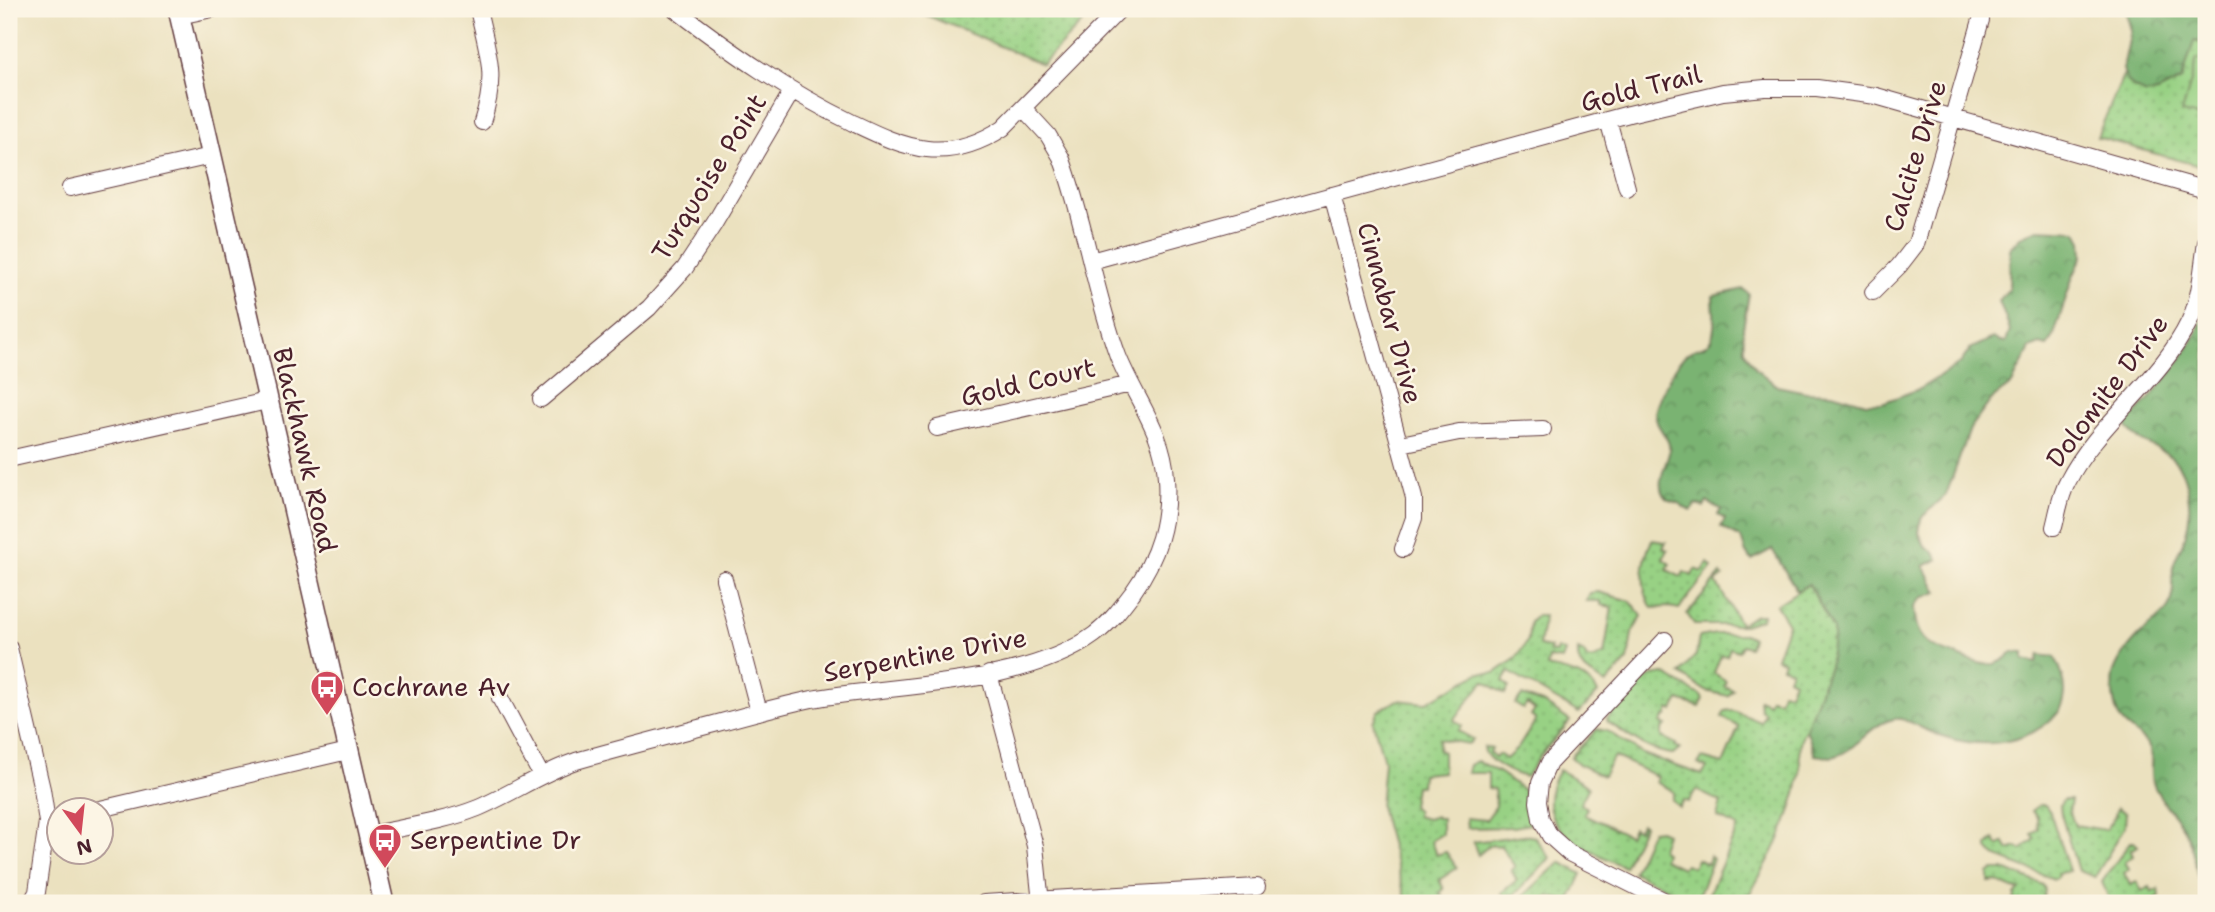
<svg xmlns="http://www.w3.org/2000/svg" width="2215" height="912" viewBox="0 0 2215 912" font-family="'Shantell Sans',sans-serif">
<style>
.grass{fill:url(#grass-dots);stroke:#717858;stroke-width:2}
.forest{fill:url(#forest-crowns);stroke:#62694e;stroke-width:2}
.pitch{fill:#98d184;stroke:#717858;stroke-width:2}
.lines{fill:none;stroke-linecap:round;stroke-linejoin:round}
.minor-casing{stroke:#623c41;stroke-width:18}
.tertiary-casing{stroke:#623c41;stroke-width:22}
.minor{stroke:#fff;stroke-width:16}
.tertiary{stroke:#fff;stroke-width:19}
.labels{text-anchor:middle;stroke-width:5;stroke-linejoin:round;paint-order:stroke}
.street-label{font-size:26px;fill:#4a1f2b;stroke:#fcf5e5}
.poi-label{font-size:26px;fill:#4a1f2b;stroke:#fcf5e5;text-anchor:start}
</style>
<defs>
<pattern id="grass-dots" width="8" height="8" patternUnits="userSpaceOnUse" patternTransform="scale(1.75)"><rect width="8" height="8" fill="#98d184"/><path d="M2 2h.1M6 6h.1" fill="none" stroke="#84b372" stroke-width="1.8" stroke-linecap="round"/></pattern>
<pattern id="forest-crowns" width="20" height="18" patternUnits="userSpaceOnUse" patternTransform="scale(1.75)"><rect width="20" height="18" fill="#7ab372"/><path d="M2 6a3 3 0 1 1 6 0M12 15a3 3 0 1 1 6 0" fill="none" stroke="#66915e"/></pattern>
</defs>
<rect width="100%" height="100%" fill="#fcf5e5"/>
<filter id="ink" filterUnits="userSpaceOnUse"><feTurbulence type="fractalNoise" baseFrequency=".0143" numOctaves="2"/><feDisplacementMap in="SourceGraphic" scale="14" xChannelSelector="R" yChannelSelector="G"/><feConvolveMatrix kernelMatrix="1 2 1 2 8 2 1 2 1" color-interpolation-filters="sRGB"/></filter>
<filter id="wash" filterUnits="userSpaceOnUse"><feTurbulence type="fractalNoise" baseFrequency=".00686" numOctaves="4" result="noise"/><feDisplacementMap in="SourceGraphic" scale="28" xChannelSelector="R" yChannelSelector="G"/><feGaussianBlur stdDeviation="1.57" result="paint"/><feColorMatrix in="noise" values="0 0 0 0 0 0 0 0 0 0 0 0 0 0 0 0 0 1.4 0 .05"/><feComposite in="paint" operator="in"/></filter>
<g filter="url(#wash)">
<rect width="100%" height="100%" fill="#ebe1bf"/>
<!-- grass -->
<path class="grass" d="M 912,9 L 1096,9 L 1042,64 Z
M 2206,9 L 2206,168 L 2097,137 L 2149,16 Z
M 1652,540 L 1666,542 L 1663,548 L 1668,550 L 1663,559 L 1670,564 L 1667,570 L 1681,577 L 1684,572 L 1692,576 L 1695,569 L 1702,572 L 1708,563 L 1712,567 L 1679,609 L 1670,607 L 1652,608 C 1639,587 1642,561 1652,540 Z
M 1721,574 L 1723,577 L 1716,582 L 1740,624 L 1756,615 L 1763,615 L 1762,619 L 1744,625 L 1695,625 L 1687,614 Z
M 1809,584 L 1833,629 C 1836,658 1823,692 1811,718 C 1808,726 1801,735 1800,743 C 1798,753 1801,764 1800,775 C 1792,821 1768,864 1744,903 L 1705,903 L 1738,827 L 1717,817 L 1721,802 L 1696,790 L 1688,802 L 1683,800 L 1679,807 L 1672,801 L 1674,792 L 1656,782 L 1658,777 L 1614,756 L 1603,776 L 1580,765 L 1571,757 L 1597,729 L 1607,731 L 1643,754 L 1702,775 L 1707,768 L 1698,764 L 1702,758 L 1723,764 L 1739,727 L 1722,717 L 1725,711 L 1731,710 L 1761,722 L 1765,713 L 1760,709 L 1759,699 L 1768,703 L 1770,698 L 1779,700 L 1782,691 L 1789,693 L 1794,681 L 1788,678 L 1791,670 L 1782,666 L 1784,661 L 1776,658 L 1788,624 L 1776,605 Z
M 1598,592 L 1630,601 L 1642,616 L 1632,633 L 1628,660 L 1606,684 C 1591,674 1576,670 1578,650 L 1584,653 L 1587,659 C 1596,662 1598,655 1604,655 L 1612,607 L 1601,605 L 1601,601 L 1586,601 L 1590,593 Z
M 1536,616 L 1544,616 L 1539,646 L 1550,648 L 1549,652 L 1556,653 L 1557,649 L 1565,652 L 1562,660 L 1549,658 L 1547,667 C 1566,671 1587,674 1598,693 L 1579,713 L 1509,672 L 1503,681 L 1509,687 L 1505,694 L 1484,681 L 1454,720 L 1462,726 L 1458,731 L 1473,739 L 1469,744 L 1439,739 L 1438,750 L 1443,752 L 1443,772 L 1422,774 L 1421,786 L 1415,786 L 1412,806 L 1417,811 L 1416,816 L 1427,819 L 1436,816 L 1437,818 L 1442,818 L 1442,834 L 1431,841 L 1436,855 L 1446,852 L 1457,868 L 1439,880 L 1444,889 L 1440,893 L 1447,903 L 1407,903 L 1380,807 L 1384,761 L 1373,722 L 1378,711 L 1398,700 L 1425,703 L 1479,673 L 1495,673 L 1515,659 L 1520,652 L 1528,640 L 1530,622 Z
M 1716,634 L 1744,634 L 1752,638 L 1749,647 L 1742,645 L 1739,651 L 1730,648 L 1727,656 L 1721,655 L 1714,673 L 1726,681 L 1724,686 L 1733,690 L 1728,696 L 1706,691 L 1680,674 L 1696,655 L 1699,637 Z
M 1664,674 L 1701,696 L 1703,700 L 1700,707 L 1679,700 L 1673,711 L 1669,709 L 1667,716 L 1665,716 L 1661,723 L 1666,725 L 1662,729 L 1662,737 L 1676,744 L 1675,746 L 1680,748 L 1673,754 C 1649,752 1628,736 1608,722 L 1607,719 L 1645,680 L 1652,676 Z
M 1522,696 L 1545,704 L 1570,721 L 1540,756 L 1526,777 C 1513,774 1484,761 1484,747 L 1492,749 L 1490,753 L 1495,758 L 1499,754 L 1506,759 L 1518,748 L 1536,720 L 1531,716 L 1535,710 L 1527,704 L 1523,709 L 1515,704 Z
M 1477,761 L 1500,773 L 1526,792 L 1526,807 L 1530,824 L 1514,827 L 1467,828 L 1466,818 L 1486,820 L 1496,806 L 1494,789 L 1488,788 L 1488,773 L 1467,773 L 1469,765 Z
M 1559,770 L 1589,787 L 1580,804 L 1587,808 L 1584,814 L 1629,836 L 1633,828 L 1638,830 L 1641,824 L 1644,825 L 1624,867 C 1584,847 1525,827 1559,770 Z
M 2063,800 L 2071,800 L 2069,812 L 2075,825 L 2105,830 L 2115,816 L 2117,808 L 2126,813 L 2125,826 L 2095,877 L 2078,871 L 2061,814 L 2060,805 Z
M 2039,805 L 2045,805 L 2050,812 L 2069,871 L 2057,873 L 2058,876 L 2054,879 L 1994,856 L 1988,849 L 1988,845 L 1994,839 L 1999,846 L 2004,842 L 2009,850 L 2017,847 L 2021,850 L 2035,839 L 2032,834 L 2038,829 L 2037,817 L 2032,811 Z
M 1659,830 L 1666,833 L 1661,849 L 1665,853 L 1663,859 L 1682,868 L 1685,864 L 1693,867 L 1697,859 L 1708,864 L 1710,856 L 1713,859 L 1696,902 L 1633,872 L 1650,834 L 1652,831 Z
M 1524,835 L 1535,837 L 1550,858 L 1515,894 L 1505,897 L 1501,893 L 1517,880 L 1511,870 L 1515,867 L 1501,846 L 1490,845 L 1478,855 L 1473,842 Z
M 2130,842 L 2134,842 L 2138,846 L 2130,850 L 2133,856 L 2125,861 L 2129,869 L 2124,873 L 2130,885 L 2137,882 L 2142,891 L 2150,887 L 2152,892 L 2159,889 L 2160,897 L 2150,903 L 2110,903 L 2102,882 Z
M 1560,862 L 1582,874 L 1569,902 L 1549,896 L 1539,903 L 1516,903 Z
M 1994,870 L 2007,870 L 2043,885 L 2045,890 L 2042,903 L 2014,903 L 2015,895 L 2020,889 L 2013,889 L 1996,881 L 1989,882 L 1989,874 Z"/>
<!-- forest -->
<path class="forest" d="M 2125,9 L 2206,9 L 2206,44 L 2194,41 L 2182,80 L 2158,92 L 2146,94 L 2133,87 L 2126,79 L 2123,69 L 2131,30 Z
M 2038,229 L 2077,231 L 2082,241 L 2083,255 L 2072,279 L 2053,338 L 2047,346 L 2040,344 L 2030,348 L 2012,384 L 1991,400 L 1970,429 L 1946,495 L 1921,518 L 1919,533 L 1925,546 L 1934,552 L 1938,559 L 1924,566 L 1938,592 L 1921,598 L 1914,607 C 1915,617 1916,630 1923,638 C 1932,649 1946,652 1958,656 C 1980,664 1995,672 2013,652 L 2024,653 L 2024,660 L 2037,663 L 2039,655 L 2055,657 C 2066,679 2072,702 2051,720 C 2014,751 1965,748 1924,729 C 1914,725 1906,717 1894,719 C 1869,724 1858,749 1836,756 C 1830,758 1822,756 1815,755 L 1806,729 L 1829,666 L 1833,638 L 1833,629 L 1809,584 L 1797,591 L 1772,549 L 1752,560 L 1746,553 L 1741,538 L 1721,527 L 1725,519 L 1718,515 L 1721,509 L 1707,502 L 1704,507 L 1696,504 L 1691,511 C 1685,509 1683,506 1678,503 C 1674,501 1670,501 1667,499 C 1653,487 1666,467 1669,453 C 1673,436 1651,427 1656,409 C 1660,395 1676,361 1688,353 C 1695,347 1706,349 1711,339 C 1717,327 1713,309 1713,296 L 1743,289 L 1749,294 L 1743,328 L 1744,350 L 1756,369 L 1777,386 L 1806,392 L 1832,393 L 1866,403 L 1882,403 L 1919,389 L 1960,364 L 1970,349 L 1993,338 L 2000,342 L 2006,342 L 2010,330 L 1999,301 L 2009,288 L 2010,248 L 2020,237 Z
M 2206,308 L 2206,897 C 2194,876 2197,854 2186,833 C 2176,814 2158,800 2152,780 C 2148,768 2156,756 2147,744 C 2140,735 2126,729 2120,719 C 2114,710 2110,682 2114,672 C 2120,656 2136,638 2149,626 C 2155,621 2164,615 2168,608 C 2178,593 2171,581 2173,567 C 2175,557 2182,547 2185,537 C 2191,519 2190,498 2185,480 C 2175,443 2139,451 2126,425 C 2157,389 2193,355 2206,308 Z"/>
<!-- pitch -->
<path class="pitch" d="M 2197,59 L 2206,61 L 2206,119 L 2182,113 Z"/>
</g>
<g filter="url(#ink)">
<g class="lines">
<defs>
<path id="minor" d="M 478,9 C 488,54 498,75 482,122
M 675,9 C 731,52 787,91 851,122 C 876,134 900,146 927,149 C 955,152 980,143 1003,128 L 1120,9
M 179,16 L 212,9
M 1608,120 L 1627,188
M 70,188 L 211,156
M 1332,195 L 1414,498 L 1414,518 L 1403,549
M 1091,261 L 1629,114 L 1723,92 L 1765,88 L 1817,88 L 1876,96 L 2206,190
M 1873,292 L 1899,266 L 1916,244 L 1981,20
M 541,399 L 649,308 L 685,268 L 714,224 L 792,91
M 937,428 L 1131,384
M 1401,444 L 1459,432 L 1543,429
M 9,459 L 267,401
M 2054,527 C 2058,512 2060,495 2068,481 C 2098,422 2160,382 2189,322 C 2201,297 2202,268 2206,242
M 724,579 L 759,712
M 1665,640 L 1549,763 L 1540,783 L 1538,802 L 1541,819 L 1550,836 L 1569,853 L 1669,903
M 9,648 L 42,789 L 47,822 L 37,892 L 31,903
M 989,674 L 1035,846 L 1041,903
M 500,698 L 541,775
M 96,810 L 348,751
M 368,835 C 404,827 443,822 478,808 C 511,794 541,773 576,761 C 622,748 668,736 714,724 C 746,715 779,706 812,699 C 896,684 1024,686 1094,635 C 1110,623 1121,608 1133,592 C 1158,557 1169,521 1166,478 C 1164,432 1134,397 1118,356 C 1094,291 1085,221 1061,157 L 1048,135 L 1024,109
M 984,903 L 1257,887"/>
<path id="tertiary" d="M 178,9 L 384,903"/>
</defs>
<!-- minor casing -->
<use href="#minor" class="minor-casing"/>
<!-- tertiary casing -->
<use href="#tertiary" class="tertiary-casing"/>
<!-- minor -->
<use href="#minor" class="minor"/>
<!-- tertiary -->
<use href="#tertiary" class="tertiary"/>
</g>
</g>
<!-- icons -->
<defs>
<symbol id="bus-pin" viewBox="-11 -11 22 30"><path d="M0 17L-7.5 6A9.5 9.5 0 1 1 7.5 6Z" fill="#d1495b" stroke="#fcf5e5"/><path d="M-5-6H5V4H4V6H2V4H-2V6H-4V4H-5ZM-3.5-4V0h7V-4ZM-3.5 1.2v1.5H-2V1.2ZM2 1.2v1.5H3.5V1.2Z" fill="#fff"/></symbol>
</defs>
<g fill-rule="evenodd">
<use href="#bus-pin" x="308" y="668" width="38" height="52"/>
<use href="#bus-pin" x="366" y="821" width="38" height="52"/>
</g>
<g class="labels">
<!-- street labels -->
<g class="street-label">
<text transform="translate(1641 88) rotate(-14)" y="9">Gold Trail</text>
<text transform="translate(1915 156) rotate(-73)" y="9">Calcite Drive</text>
<text transform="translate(709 177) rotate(-58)" y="9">Turquoise Point</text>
<text transform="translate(1390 313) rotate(75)" y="9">Cinnabar Drive</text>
<text transform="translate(1028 382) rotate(-13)" y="9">Gold Court</text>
<text transform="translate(2107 391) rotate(-53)" y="9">Dolomite Drive</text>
<text transform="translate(305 450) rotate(77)" y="9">Blackhawk Road</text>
<text transform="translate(925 655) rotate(-10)" y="9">Serpentine Drive</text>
</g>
<!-- poi labels -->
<g class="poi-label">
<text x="352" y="696">Cochrane Av</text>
<text x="410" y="849">Serpentine Dr</text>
</g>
</g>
<!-- margin -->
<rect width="2215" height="912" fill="none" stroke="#fcf5e5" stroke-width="35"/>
<!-- north arrow -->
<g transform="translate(80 831) rotate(165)"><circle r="33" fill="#fcf5e5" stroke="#b59f9b" stroke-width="2"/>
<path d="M0-5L12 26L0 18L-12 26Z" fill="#d1495b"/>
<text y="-10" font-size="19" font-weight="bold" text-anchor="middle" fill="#4a1f2b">N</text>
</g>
</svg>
